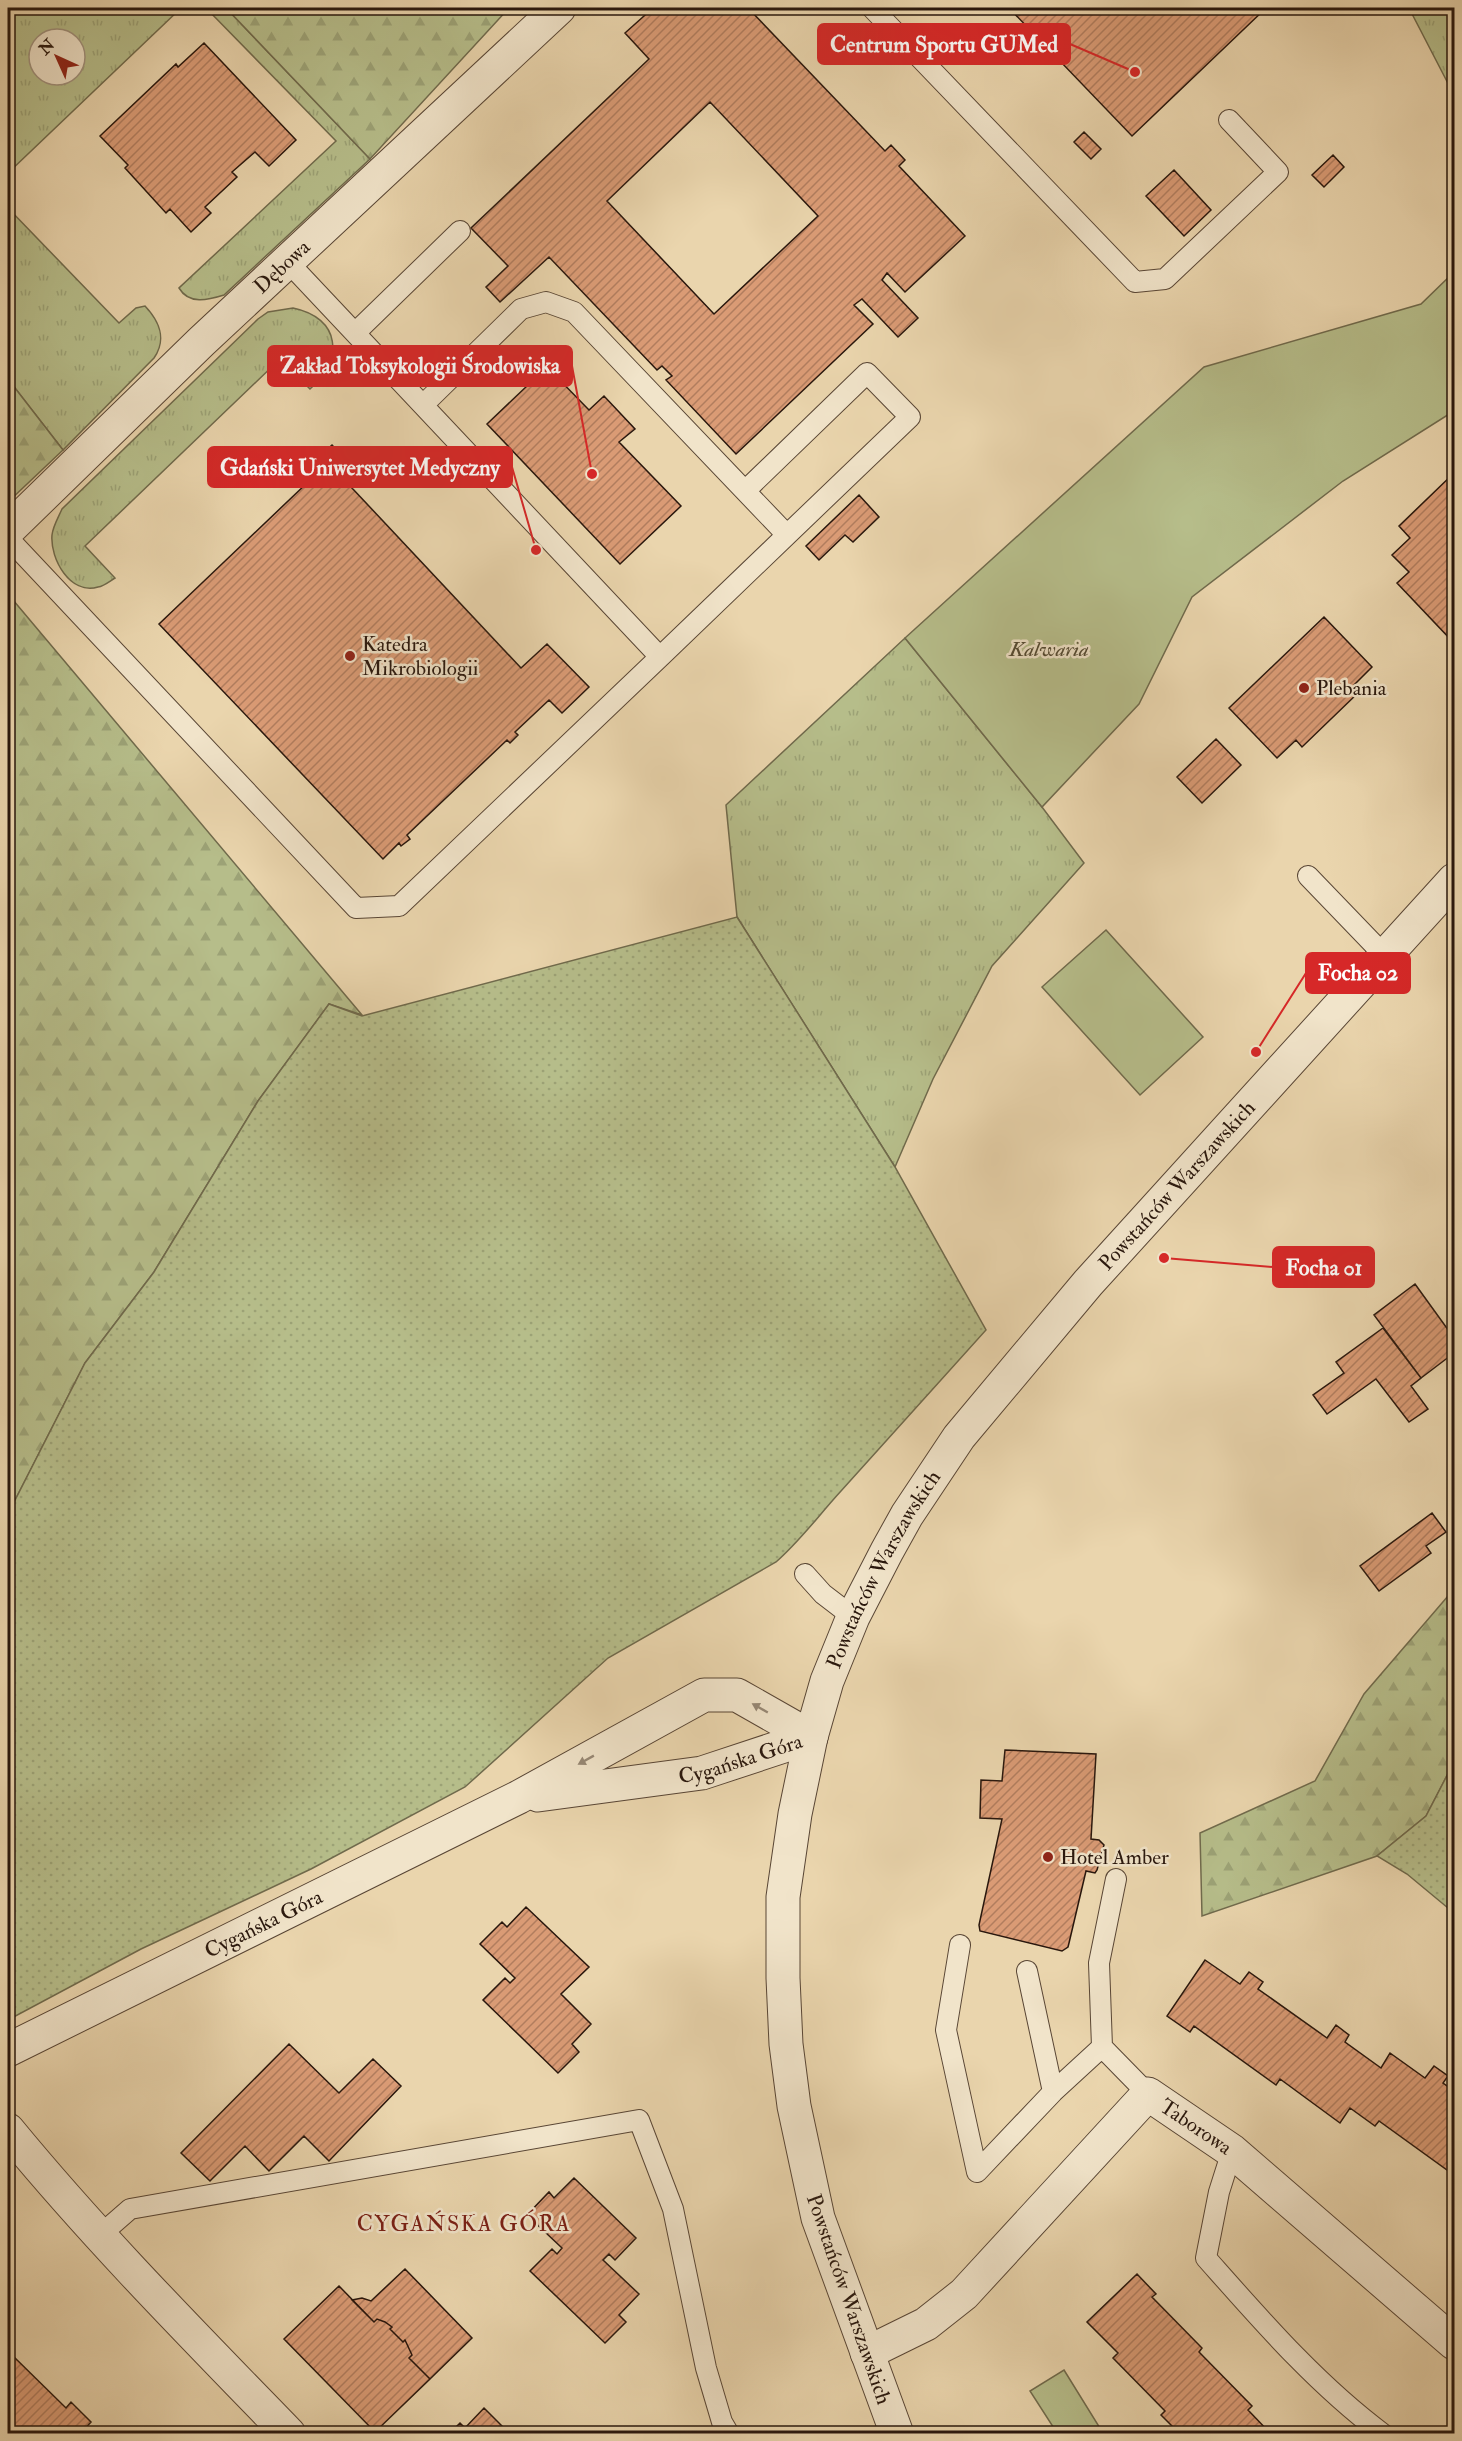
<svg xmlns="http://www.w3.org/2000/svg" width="1462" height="2441" viewBox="0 0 1462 2441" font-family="'IM FELL Double Pica',serif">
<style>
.grass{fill:url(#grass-tufts);stroke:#706a4c;stroke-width:1.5;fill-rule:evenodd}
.forest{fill:url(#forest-firs);stroke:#706a4c;stroke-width:1.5}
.park{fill:#b6bd8a;stroke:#706a4c;stroke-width:1.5}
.garden{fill:url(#garden-dots);stroke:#706a4c;stroke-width:1.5}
.building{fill:url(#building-hatch);stroke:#29170d;stroke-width:1.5;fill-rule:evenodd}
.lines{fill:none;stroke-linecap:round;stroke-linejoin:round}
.service-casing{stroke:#594635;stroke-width:22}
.minor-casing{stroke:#594635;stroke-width:35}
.tertiary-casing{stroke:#594635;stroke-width:35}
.service{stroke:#f1e4ca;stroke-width:20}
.minor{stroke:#f1e4ca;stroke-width:33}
.tertiary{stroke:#f1e4ca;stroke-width:33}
.oneway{fill:#978875}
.poi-dot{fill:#8f2418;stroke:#f1e4ca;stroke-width:2}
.labels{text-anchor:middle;stroke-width:5;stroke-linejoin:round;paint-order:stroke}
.street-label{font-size:21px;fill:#29170d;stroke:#f1e4ca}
.poi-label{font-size:21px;fill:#29170d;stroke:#f1e4ca;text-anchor:start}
.park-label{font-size:21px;font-style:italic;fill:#534932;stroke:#f1e4ca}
.neighbourhood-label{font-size:22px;letter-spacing:1.5px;fill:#7a1f14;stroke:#f1e4ca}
.leader{fill:none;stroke:#d62828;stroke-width:2}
.callout-dot{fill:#d62828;stroke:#f1e4ca;stroke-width:2}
.callout{fill:#d62828;stroke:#d62828;stroke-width:2}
.callout-label{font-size:22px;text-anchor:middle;font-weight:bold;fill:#fff}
</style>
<defs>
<pattern id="grass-tufts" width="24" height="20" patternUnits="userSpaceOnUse" patternTransform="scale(1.5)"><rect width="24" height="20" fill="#b6bd8a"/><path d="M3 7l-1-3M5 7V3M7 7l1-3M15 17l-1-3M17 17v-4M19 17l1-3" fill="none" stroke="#9ca276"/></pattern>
<pattern id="forest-firs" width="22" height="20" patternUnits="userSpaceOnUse" patternTransform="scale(1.5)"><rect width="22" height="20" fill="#b6bd8a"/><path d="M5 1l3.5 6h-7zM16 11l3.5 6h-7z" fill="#9ca276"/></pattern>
<pattern id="garden-dots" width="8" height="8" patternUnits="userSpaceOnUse" patternTransform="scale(1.5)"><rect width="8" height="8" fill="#b6bd8a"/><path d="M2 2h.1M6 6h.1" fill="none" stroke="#9ca276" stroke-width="1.8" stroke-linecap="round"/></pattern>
<pattern id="building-hatch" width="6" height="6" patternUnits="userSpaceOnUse" patternTransform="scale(1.5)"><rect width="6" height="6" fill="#da9b75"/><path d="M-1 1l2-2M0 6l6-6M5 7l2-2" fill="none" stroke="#b17d5e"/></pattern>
</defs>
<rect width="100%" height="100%" fill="#ead5ad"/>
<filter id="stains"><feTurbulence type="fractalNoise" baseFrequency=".00333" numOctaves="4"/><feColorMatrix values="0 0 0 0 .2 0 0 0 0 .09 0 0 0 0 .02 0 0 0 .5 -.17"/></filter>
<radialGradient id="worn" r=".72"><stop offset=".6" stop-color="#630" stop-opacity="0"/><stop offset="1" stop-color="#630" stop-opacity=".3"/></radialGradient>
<!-- grass -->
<path class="grass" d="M 8,8 L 181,8 L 8,173 ZM 39,39 L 75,39 L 75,75 L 39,75 Z
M 206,8 L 226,8 L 370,159 L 224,295 C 208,300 189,305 179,288 L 336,141 Z
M 1409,8 L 1454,8 L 1454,95 Z
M 8,208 L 119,323 L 136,308 L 145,306 C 160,322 167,339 154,358 L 63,450 L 8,379 Z
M 293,308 C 341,318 344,359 310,389 L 280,359 L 85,546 L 115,578 C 110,581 104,586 98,587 C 70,595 50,559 52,535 C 53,526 58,518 62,509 L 258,319 L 268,312 Z
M 905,638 L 1042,807 L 1084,863 L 992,966 L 933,1079 L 895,1167 L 737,917 L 726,805 Z"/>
<!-- forest -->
<path class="forest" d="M 226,8 L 509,8 L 370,159 Z
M 8,379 L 63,450 L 8,502 Z
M 8,594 L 362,1015 L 329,1004 L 258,1101 L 154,1272 L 85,1363 L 8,1514 Z
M 1454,1589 L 1454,1762 L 1426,1816 L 1377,1856 L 1202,1916 L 1200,1833 L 1315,1781 L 1364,1694 Z"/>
<!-- park -->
<path class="park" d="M 1454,272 L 1454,411 L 1343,481 L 1192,597 L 1139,704 L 1042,807 L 905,638 L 1204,367 L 1421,304 Z
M 1106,930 L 1203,1037 L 1140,1095 L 1042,987 Z
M 1064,2370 L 1103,2433 L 1057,2433 L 1030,2391 Z"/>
<!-- garden -->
<path class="garden" d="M 737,917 L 895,1167 L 986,1330 C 938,1384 889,1437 841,1491 C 819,1515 801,1540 776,1562 L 608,1658 L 465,1787 L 311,1869 L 141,1949 L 8,2020 L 8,1514 L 85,1363 L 154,1272 L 258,1101 L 329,1004 L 362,1016 Z
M 1454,1762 L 1454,1913 L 1407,1874 L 1377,1856 L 1426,1816 Z"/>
<!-- building -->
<path class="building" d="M 653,8 L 677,8 L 684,14 L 691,8 L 748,8 L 885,151 L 891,145 L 905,160 L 899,166 L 965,236 L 905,292 L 887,273 L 882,280 L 918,318 L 898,337 L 862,299 L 854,305 L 873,324 L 736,454 L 666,380 L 672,376 L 662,366 L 657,370 L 549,257 L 500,302 L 486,287 L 508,266 L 471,228 L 649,59 L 625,33 ZM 710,102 L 818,216 L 714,314 L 607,201 Z
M 1009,8 L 1266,8 L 1132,136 Z
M 204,43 L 296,140 L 269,166 L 255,152 L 232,172 L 237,177 L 205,207 L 211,213 L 191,232 L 170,209 L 166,213 L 125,168 L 128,165 L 100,136 L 176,64 L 178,67 Z
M 1084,132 L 1101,149 L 1091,159 L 1074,142 Z
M 1333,155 L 1344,167 L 1324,187 L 1312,175 Z
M 1174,170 L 1211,210 L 1184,236 L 1146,196 Z
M 547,367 L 589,410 L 604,396 L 635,429 L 619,442 L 681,506 L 620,564 L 487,424 Z
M 332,445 L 363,478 L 352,488 L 521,668 L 547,644 L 589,687 L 562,713 L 549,700 L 515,732 L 518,735 L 510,743 L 507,740 L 407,835 L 410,839 L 401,846 L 399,843 L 383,859 L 159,624 L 329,462 L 322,454 Z
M 1454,473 L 1454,643 L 1397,583 L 1409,572 L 1392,555 L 1410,538 L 1399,526 Z
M 859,495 L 879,517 L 853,542 L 845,535 L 819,560 L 806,546 Z
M 1324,617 L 1372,667 L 1354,685 L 1360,691 L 1302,747 L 1296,740 L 1277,758 L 1229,708 Z
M 1216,739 L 1241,765 L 1202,803 L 1177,777 Z
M 1415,1284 L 1454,1338 L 1454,1353 L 1421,1378 L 1374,1315 Z
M 1383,1328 L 1421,1378 L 1411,1386 L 1428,1409 L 1409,1422 L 1376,1379 L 1327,1414 L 1313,1395 L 1344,1373 L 1336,1362 Z
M 1432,1513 L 1446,1532 L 1426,1546 L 1431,1553 L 1379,1591 L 1360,1566 Z
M 1005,1750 L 1096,1754 L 1091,1839 L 1099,1840 L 1104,1845 L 1097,1870 L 1095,1873 L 1086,1871 L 1069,1943 L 1068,1947 L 1062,1951 L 980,1931 L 979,1925 L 1002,1819 L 980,1818 L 981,1780 L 1002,1781 Z
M 526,1907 L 589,1967 L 561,1994 L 591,2024 L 572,2044 L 579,2052 L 558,2073 L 483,2000 L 505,1978 L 510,1983 L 515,1978 L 480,1944 L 502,1922 L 507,1927 Z
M 1205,1960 L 1240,1984 L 1249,1972 L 1263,1982 L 1258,1989 L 1327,2038 L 1336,2025 L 1349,2035 L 1345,2042 L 1381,2068 L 1390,2053 L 1425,2078 L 1434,2066 L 1448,2076 L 1443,2083 L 1454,2091 L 1454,2175 L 1379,2121 L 1375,2126 L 1350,2108 L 1340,2123 L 1280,2079 L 1276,2085 L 1194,2026 L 1190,2032 L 1167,2016 Z
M 289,2044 L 339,2093 L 373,2059 L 401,2086 L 329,2161 L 304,2136 L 269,2171 L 245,2146 L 210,2181 L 181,2153 Z
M 574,2178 L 636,2238 L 615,2260 L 609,2254 L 603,2260 L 639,2294 L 619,2315 L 626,2322 L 605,2343 L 530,2271 L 552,2249 L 557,2254 L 562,2248 L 527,2215 L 549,2192 L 554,2198 Z
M 405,2269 L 472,2338 L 430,2379 L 409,2358 L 412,2355 L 405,2340 L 403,2342 L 390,2329 L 392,2327 L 385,2322 L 377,2319 L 374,2322 L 352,2300 L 362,2298 L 371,2301 Z
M 1137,2274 L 1156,2294 L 1152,2297 L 1202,2348 L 1199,2352 L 1252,2406 L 1248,2410 L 1271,2434 L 1180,2434 L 1161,2415 L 1165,2411 L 1113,2358 L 1118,2353 L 1087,2322 Z
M 339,2286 L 374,2322 L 377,2319 L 385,2322 L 392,2327 L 390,2329 L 403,2342 L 405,2340 L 412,2355 L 409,2358 L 430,2379 L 375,2432 L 284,2339 Z
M 13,2356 L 66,2408 L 71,2402 L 91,2422 L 80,2434 L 8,2434 L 8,2360 Z
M 484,2408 L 510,2434 L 449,2434 L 460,2423 L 465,2428 Z"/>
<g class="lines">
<defs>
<path id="service" d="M 872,8 L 1135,282 L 1165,279 L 1278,172 L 1229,120
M 355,333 L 460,231
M 423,405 L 521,309 L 546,302 L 574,312 L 787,535 L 660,657
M 745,491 L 867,373 L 910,417 L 787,535
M 8,538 L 356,908 L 399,906 L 660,657 L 287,261
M 1308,876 L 1385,956
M 805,1574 L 823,1594 L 853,1617
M 1116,1879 L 1099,1963 L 1102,2047 L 1148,2094
M 960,1945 L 946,2030 L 977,2172 L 1053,2092 L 1102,2047
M 1027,1971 L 1053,2092
M 1232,2151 L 1219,2192 L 1206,2258 C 1261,2320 1316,2384 1383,2434
M 99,2236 L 130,2209 L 639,2120 L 673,2209 L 706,2368 L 722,2422 L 729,2434"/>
<g id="minor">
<path id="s1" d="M 8,530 L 201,342 L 559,8"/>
<path d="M 8,2130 C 96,2237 193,2335 289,2434"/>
<path id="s2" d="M 867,2353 L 926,2324 L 964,2294 L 1148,2094 L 1232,2151 L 1454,2343"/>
</g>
<g id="tertiary">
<path id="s3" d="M 538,1795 L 702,1773 L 811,1737"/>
<path id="s4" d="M 8,2050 L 519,1797 L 704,1695 L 737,1695 L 811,1737"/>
<path id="s5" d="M 897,2434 L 818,2218 L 794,2106 L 786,2044 L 783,1978 L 783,1897 L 795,1814 L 811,1737 L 827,1681 L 853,1617 L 887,1551 L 907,1515 L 959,1437 L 1088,1283 L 1454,880"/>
</g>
</defs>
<!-- service casing -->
<use href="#service" class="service-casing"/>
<!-- minor casing -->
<use href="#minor" class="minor-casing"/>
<!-- tertiary casing -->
<use href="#tertiary" class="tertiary-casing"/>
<!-- service -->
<use href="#service" class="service"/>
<!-- minor -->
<use href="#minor" class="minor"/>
<!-- tertiary -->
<use href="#tertiary" class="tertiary"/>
</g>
<!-- one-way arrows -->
<defs><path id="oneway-solid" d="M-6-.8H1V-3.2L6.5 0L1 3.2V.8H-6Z" transform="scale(1.5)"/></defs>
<g class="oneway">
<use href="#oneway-solid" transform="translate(760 1708) rotate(-150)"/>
<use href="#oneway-solid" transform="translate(586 1760) rotate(151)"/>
</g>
<!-- markers -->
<g class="poi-dot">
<circle cx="350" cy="656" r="6"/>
<circle cx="1304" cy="688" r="6"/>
<circle cx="1048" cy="1857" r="6"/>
</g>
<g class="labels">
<!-- street labels -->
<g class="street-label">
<text dy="7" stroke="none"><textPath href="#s1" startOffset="380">Dębowa</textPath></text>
<text dy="7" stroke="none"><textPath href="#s5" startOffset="1386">Powstańców Warszawskich</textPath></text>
<text dy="7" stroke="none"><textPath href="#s5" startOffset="900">Powstańców Warszawskich</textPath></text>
<text dy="7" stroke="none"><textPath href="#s3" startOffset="206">Cygańska Góra</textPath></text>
<text dy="7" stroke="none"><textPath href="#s4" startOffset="285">Cygańska Góra</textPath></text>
<text dy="7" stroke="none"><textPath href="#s2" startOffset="444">Taborowa</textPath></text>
<text transform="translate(849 2299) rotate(71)" y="7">Powstańców Warszawskich</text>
</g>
<!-- poi labels -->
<g class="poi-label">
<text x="362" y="651">Katedra<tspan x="362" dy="24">Mikrobiologii</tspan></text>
<text x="1316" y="695">Plebania</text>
<text x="1060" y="1864">Hotel Amber</text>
</g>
<!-- park labels -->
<g class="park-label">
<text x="1049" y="656">Kalwaria</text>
</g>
<!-- neighbourhood labels -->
<g class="neighbourhood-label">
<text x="464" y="2231">CYGAŃSKA GÓRA</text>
</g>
</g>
<!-- callouts -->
<path class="leader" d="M1135 72L1070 44M592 474L572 366M536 550L512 467M1256 1052L1306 973M1164 1258L1273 1267"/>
<g class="callout-dot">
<circle cx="1135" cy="72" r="6"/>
<circle cx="592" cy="474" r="6"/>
<circle cx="536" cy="550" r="6"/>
<circle cx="1256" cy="1052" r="6"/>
<circle cx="1164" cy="1258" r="6"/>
</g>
<g class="callout">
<rect x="818" y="24" width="252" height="40" rx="6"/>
<rect x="268" y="346" width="304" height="40" rx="6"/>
<rect x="208" y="447" width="304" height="40" rx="6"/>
<rect x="1306" y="953" width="104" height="40" rx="6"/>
<rect x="1273" y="1247" width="101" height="40" rx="6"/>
</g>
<g class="callout-label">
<text x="944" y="52">Centrum Sportu GUMed</text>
<text x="420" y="373">Zakład Toksykologii Środowiska</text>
<text x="360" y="475">Gdański Uniwersytet Medyczny</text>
<text x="1358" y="980">Focha 02</text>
<text x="1324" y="1275">Focha 01</text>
</g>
<!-- margin -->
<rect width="1462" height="2441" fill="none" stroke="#ead5ad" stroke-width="30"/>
<rect x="9" y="9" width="1444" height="2423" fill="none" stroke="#29170d" stroke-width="3"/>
<rect x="15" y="15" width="1432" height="2411" fill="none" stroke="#29170d" stroke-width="1.5"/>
<!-- north arrow -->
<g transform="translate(57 57) rotate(315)"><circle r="28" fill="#f1e4ca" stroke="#a1927e" stroke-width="1.5"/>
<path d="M0-4.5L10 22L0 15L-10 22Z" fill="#8f2418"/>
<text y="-9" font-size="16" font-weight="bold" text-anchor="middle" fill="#29170d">N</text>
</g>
<rect width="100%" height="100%" filter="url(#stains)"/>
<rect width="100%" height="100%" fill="url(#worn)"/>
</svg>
